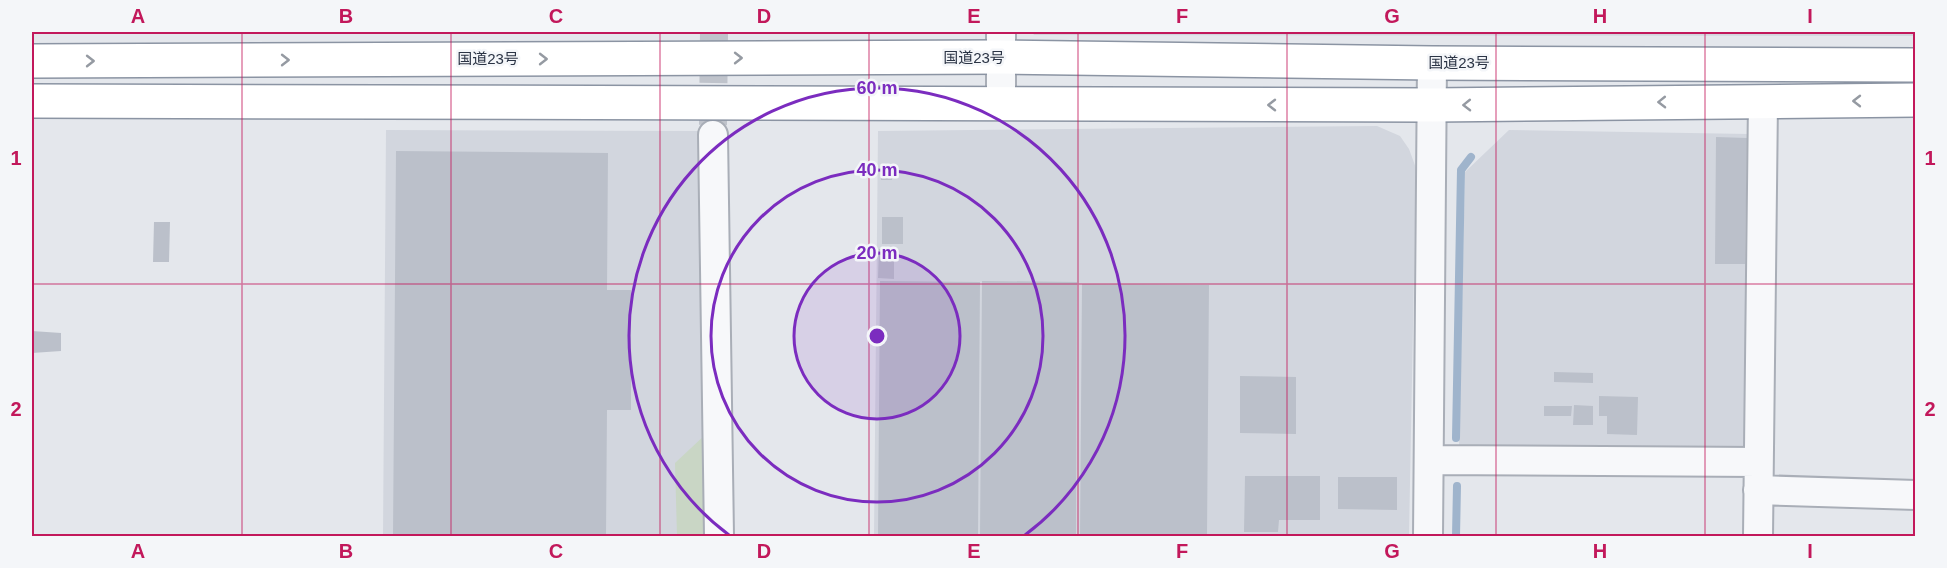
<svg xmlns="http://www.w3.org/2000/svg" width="1947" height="568" viewBox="0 0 1947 568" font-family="Arial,'Noto Sans JP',sans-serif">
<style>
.built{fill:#d2d6de}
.green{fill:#c9d6c5}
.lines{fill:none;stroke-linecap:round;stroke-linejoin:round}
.stream{stroke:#9fb4cc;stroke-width:8}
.building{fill:#bbc0ca}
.minor-tunnel{stroke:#bfc3cb;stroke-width:28;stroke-dasharray:28 14;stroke-linecap:butt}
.minor-casing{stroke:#a9aeb7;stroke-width:32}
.highway-casing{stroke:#8b94a3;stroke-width:36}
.minor{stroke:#f7f8fa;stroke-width:28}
.highway{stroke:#fff;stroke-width:33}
.oneway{stroke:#959aa2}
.grid{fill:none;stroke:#c2185b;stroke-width:1.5;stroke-opacity:0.55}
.ring{fill:none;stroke:#7b2cbf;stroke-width:3}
.labels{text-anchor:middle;stroke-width:5;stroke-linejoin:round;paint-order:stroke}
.street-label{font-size:15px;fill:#2b3445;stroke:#f4f6f9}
.centre{fill:#7b2cbf;stroke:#f4f6f9;stroke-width:3}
.ring-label{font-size:18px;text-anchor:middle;font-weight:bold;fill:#7b2cbf;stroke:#f4f6f9;stroke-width:5;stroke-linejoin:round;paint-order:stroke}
.neatline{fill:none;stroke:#c2185b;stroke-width:2}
.grid-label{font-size:20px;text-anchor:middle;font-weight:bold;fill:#c2185b}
</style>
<rect width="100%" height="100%" fill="#e4e7ec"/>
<!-- built -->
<path class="built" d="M 1032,32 L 1915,32 L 1916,36 L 1034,35 Z
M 1377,126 L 1400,136 L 1409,149 L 1416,168 L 1409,536 L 874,536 L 878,131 Z
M 386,130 L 705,131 L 707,536 L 383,536 Z
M 1509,130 L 1749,134 L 1746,444 L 1741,452 L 1459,447 L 1465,172 Z"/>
<!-- green -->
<path class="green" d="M 706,434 L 707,536 L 677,536 L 675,463 Z"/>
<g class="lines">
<!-- stream -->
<path class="stream" d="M 1456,438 L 1461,170 L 1471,157
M 1456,536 L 1457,486"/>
</g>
<!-- building -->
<path class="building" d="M 1716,137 L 1747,138 L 1745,264 L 1715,264 Z
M 396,151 L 608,153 L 607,290 L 631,290 L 631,410 L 607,410 L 606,536 L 393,536 Z
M 881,168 L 892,168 L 892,180 L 881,180 Z
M 882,217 L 903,217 L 903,244 L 882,244 Z
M 154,222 L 170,222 L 169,262 L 153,262 Z
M 894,248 L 894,279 L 878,278 L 879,249 Z
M 880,281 L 980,282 L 978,536 L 878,536 Z
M 982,281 L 1077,282 L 1076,536 L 980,536 Z
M 1082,284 L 1209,285 L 1207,536 L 1080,536 Z
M 32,331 L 61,333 L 61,351 L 32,353 Z
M 1554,372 L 1593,373 L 1593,383 L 1554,382 Z
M 1240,376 L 1296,377 L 1296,434 L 1240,433 Z
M 1599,396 L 1638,397 L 1637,435 L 1607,434 L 1607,416 L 1599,416 Z
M 1574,405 L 1593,406 L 1593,425 L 1573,425 Z
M 1544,406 L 1572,406 L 1571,416 L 1544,416 Z
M 1245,476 L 1320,476 L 1320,520 L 1279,520 L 1278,532 L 1244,532 Z
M 1338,477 L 1397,477 L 1397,510 L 1338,509 Z"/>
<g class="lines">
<!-- minor-tunnel -->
<path class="minor-tunnel" d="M 713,125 L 714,32"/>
<defs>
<path id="minor" d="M 1001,104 L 1001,32
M 713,135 L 719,536
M 1429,460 L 1758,462
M 1758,490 L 1916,495
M 1428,536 L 1432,63
M 1758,536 L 1763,101"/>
<path id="highway" d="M 32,61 L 1001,57 L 1432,63 L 1916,65
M 32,101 L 1433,105 L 1916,100"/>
</defs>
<!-- minor casing -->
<use href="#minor" class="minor-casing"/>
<!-- highway casing -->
<use href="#highway" class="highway-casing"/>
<!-- minor -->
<use href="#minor" class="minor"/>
<!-- highway -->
<use href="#highway" class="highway"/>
</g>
<!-- one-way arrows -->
<defs><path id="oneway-chevron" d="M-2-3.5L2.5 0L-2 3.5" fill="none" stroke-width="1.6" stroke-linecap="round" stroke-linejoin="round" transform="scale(1.5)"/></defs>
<g class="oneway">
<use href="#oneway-chevron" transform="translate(738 58)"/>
<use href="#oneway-chevron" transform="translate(543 59)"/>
<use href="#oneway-chevron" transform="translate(285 60)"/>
<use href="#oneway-chevron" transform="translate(90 61)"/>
<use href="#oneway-chevron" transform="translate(1857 101) rotate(180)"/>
<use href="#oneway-chevron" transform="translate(1662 102) rotate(179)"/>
<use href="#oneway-chevron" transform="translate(1272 105) rotate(-180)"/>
<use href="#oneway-chevron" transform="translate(1467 105) rotate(179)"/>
</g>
<!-- grid -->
<path class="grid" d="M 242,32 L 242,536M 451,32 L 451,536M 660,32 L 660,536M 869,32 L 869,536M 1078,32 L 1078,536M 1287,32 L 1287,536M 1496,32 L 1496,536M 1705,32 L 1705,536M 32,284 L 1916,284"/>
<!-- distance rings -->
<circle cx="877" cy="336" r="83" fill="#7b2cbf" fill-opacity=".12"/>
<g class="ring">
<circle cx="877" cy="336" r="83"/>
<circle cx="877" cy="336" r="166"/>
<path d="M729 535A248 248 0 1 1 1025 535"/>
</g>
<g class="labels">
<!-- street labels -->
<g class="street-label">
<text x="974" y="63">国道23号</text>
<text x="488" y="64">国道23号</text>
<text x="1459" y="68">国道23号</text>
</g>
</g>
<circle cx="877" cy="336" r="9" class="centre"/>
<g class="ring-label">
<text x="877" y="94">60 m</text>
<text x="877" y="176">40 m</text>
<text x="877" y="259">20 m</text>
</g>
<!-- border -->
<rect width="1947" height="568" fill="none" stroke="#f4f6f9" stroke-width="66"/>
<rect x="33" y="33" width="1881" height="502" class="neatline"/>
<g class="grid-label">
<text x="138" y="23">A</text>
<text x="346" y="23">B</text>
<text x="556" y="23">C</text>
<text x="764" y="23">D</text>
<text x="974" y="23">E</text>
<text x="1182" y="23">F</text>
<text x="1392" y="23">G</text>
<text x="1600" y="23">H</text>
<text x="1810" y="23">I</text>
<text x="16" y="165">1</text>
<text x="1930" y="165">1</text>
<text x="16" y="416">2</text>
<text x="1930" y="416">2</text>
<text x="138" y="558">A</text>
<text x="346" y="558">B</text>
<text x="556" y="558">C</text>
<text x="764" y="558">D</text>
<text x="974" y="558">E</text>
<text x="1182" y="558">F</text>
<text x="1392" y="558">G</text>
<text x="1600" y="558">H</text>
<text x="1810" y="558">I</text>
</g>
</svg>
